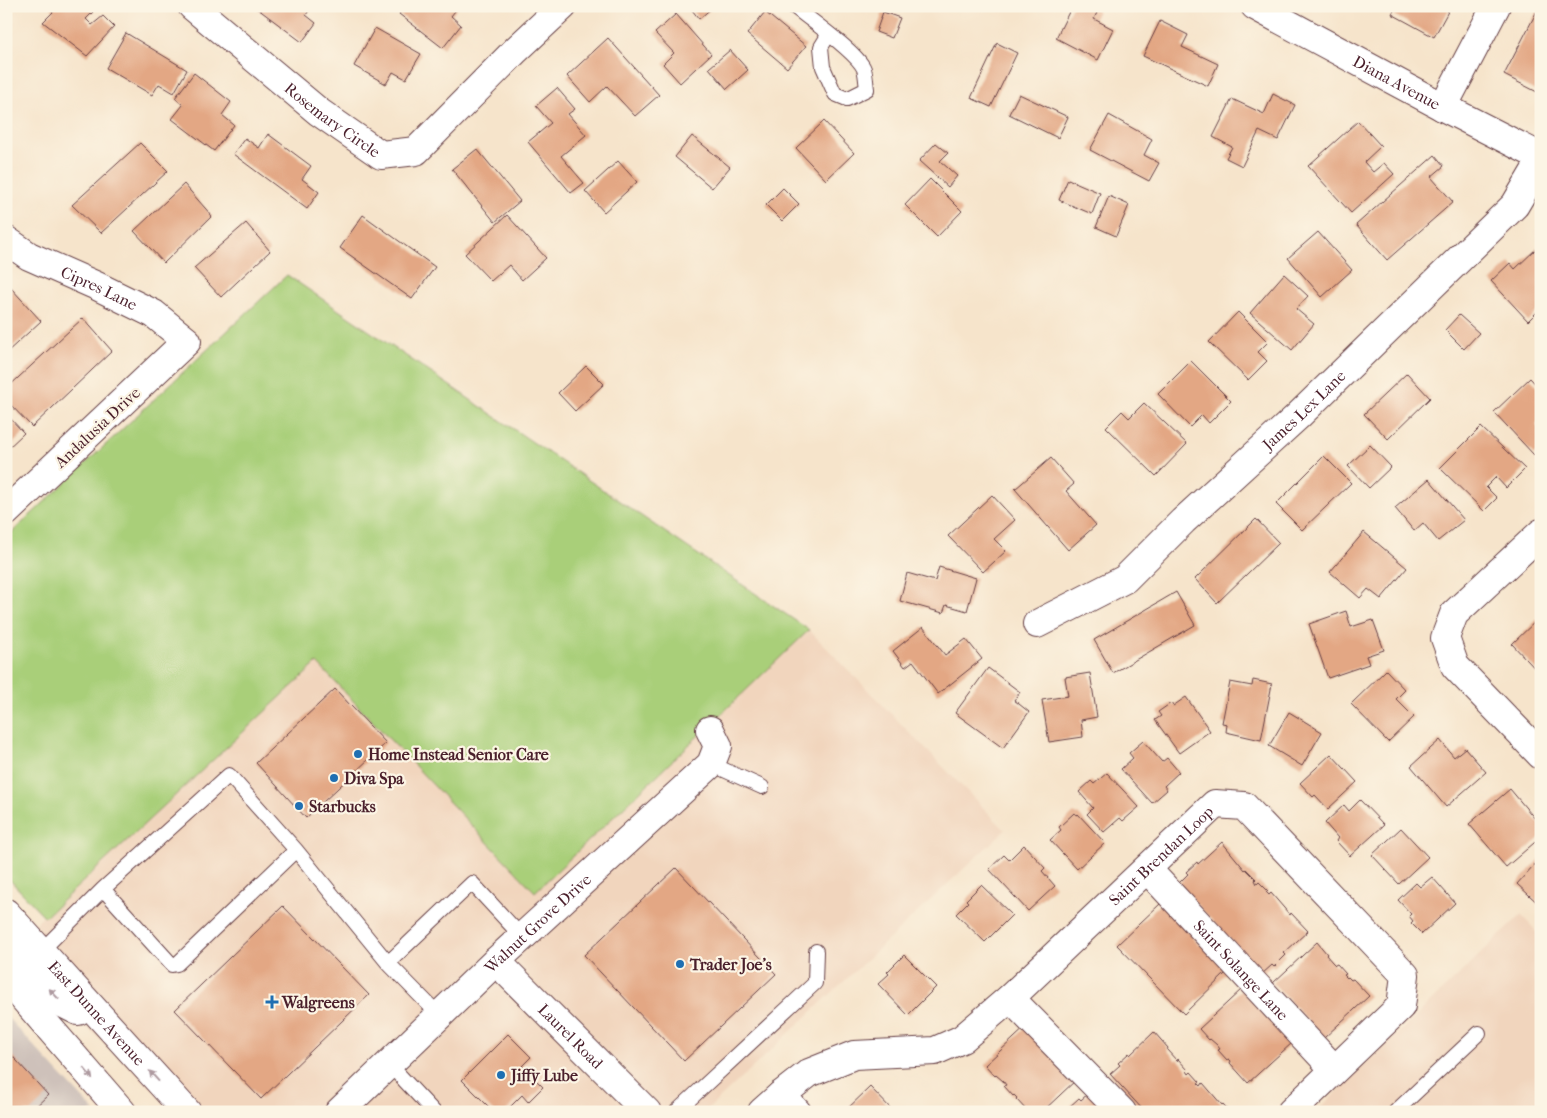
<svg xmlns="http://www.w3.org/2000/svg" width="1547" height="1118" viewBox="0 0 1547 1118" font-family="'IM FELL French Canon',serif">
<style>
.built{fill:#f1d5bd}
.industrial{fill:#cec1ba}
.green{fill:#a9cf79;stroke:#7a7752}
.building{fill:#e3a784}
.lines{fill:none;stroke-linecap:round;stroke-linejoin:round}
.service-casing{stroke:#643d43;stroke-width:16}
.minor-casing{stroke:#643d43;stroke-width:30}
.secondary-casing{stroke:#643d43;stroke-width:30}
.service{stroke:#fff;stroke-width:14}
.minor{stroke:#fff;stroke-width:28}
.secondary{stroke:#fff;stroke-width:28}
.oneway{fill:#ae9aa0}
.poi-dot{fill:#1f6fb2;stroke:#fcf5e5;stroke-width:2}
.labels{text-anchor:middle;stroke-width:4.5;stroke-linejoin:round;paint-order:stroke}
.street-label{font-size:16px;fill:#4a1f2b;stroke:#fcf5e5}
.poi-label{font-size:16px;font-weight:bold;fill:#4a1f2b;stroke:#fcf5e5;text-anchor:start}
</style>
<rect width="100%" height="100%" fill="#fcf5e5"/>
<filter id="ink" filterUnits="userSpaceOnUse"><feTurbulence type="fractalNoise" baseFrequency=".02" numOctaves="2"/><feDisplacementMap in="SourceGraphic" scale="10" xChannelSelector="R" yChannelSelector="G"/><feConvolveMatrix kernelMatrix="1 2 1 2 8 2 1 2 1" color-interpolation-filters="sRGB"/></filter>
<filter id="wash" filterUnits="userSpaceOnUse"><feTurbulence type="fractalNoise" baseFrequency=".0096" numOctaves="4" result="noise"/><feDisplacementMap in="SourceGraphic" scale="20" xChannelSelector="R" yChannelSelector="G"/><feGaussianBlur stdDeviation="1.12" result="paint"/><feColorMatrix in="noise" values="0 0 0 0 0 0 0 0 0 0 0 0 0 0 0 0 0 1.4 0 .05"/><feComposite in="paint" operator="in"/></filter>
<g filter="url(#wash)">
<rect width="100%" height="100%" fill="#f6e4cb"/>
<!-- built -->
<path class="built" d="M 809,630 L 1005,830 L 705,1112 L 177,1112 L 6,951 L 317,663 L 535,891 Z
M 1521,915 L 1541,936 L 1541,1112 L 1316,1112 Z"/>
<!-- industrial -->
<path class="industrial" d="M 6,1016 L 95,1112 L 6,1112 Z"/>
<!-- green -->
<path class="green" d="M 287,275 L 809,630 L 535,892 L 317,663 L 45,917 L 6,876 L 6,538 Z"/>
<g id="blocks">
<!-- building -->
<path class="building" d="M 50,6 L 87,6 L 93,12 L 86,19 L 92,25 L 103,16 L 114,27 L 87,56 L 43,22 L 54,11 Z
M 254,6 L 312,6 L 306,15 L 316,23 L 302,42 Z
M 405,6 L 459,6 L 451,16 L 461,25 L 443,48 L 399,14 Z
M 689,6 L 714,6 L 699,19 Z
M 1072,6 L 1100,6 L 1094,19 L 1113,29 L 1098,60 L 1056,38 Z
M 1396,6 L 1414,7 L 1451,6 L 1434,37 L 1392,14 Z
M 1537,11 L 1541,13 L 1541,94 L 1504,75 Z
M 765,12 L 806,46 L 787,68 L 747,34 Z
M 883,12 L 900,18 L 892,38 L 876,32 Z
M 676,14 L 711,54 L 680,83 L 663,64 L 674,53 L 655,33 Z
M 1160,21 L 1188,35 L 1182,47 L 1218,64 L 1208,86 L 1143,56 Z
M 375,28 L 421,54 L 406,79 L 393,72 L 386,84 L 354,66 Z
M 126,33 L 187,70 L 174,93 L 159,84 L 152,95 L 106,68 Z
M 608,38 L 659,95 L 635,116 L 607,86 L 590,102 L 567,76 Z
M 997,43 L 1017,53 L 991,107 L 971,98 Z
M 730,50 L 748,70 L 727,89 L 709,68 Z
M 194,73 L 231,102 L 222,115 L 234,125 L 214,151 L 172,119 L 183,105 L 175,98 Z
M 557,88 L 575,109 L 568,114 L 586,135 L 561,156 L 584,183 L 571,193 L 528,142 L 551,123 L 536,106 Z
M 1019,94 L 1068,117 L 1058,138 L 1009,114 Z
M 1273,94 L 1295,105 L 1278,140 L 1259,131 L 1242,166 L 1226,158 L 1232,147 L 1213,137 L 1232,99 L 1264,114 Z
M 1109,115 L 1152,139 L 1144,155 L 1159,163 L 1149,181 L 1090,150 Z
M 824,121 L 854,153 L 826,180 L 796,148 Z
M 1358,121 L 1381,146 L 1364,162 L 1373,172 L 1384,163 L 1394,174 L 1351,213 L 1308,166 Z
M 268,134 L 311,166 L 302,179 L 319,192 L 307,209 L 233,154 L 245,138 L 259,148 Z
M 692,136 L 730,167 L 712,188 L 675,157 Z
M 140,143 L 168,171 L 101,233 L 72,205 Z
M 936,143 L 948,153 L 940,161 L 957,176 L 948,187 L 919,161 Z
M 477,149 L 520,201 L 495,222 L 452,169 Z
M 1435,155 L 1444,166 L 1431,177 L 1453,202 L 1387,260 L 1356,225 Z
M 618,161 L 637,182 L 604,212 L 585,191 Z
M 930,179 L 962,211 L 937,237 L 905,205 Z
M 1068,179 L 1100,193 L 1092,214 L 1059,200 Z
M 184,184 L 212,216 L 164,263 L 134,231 Z
M 783,188 L 799,204 L 782,221 L 766,205 Z
M 1109,196 L 1129,205 L 1116,236 L 1096,227 Z
M 363,215 L 435,267 L 412,299 L 340,248 Z
M 507,215 L 546,258 L 522,280 L 509,265 L 491,281 L 465,254 Z
M 246,223 L 270,251 L 221,297 L 194,268 Z
M 1318,232 L 1352,270 L 1322,297 L 1288,258 Z
M 1537,248 L 1541,252 L 1541,312 L 1539,310 L 1528,321 L 1491,281 L 1510,263 L 1515,269 Z
M 1284,274 L 1308,296 L 1296,309 L 1314,324 L 1292,350 L 1250,313 Z
M 11,288 L 41,321 L 6,353 L 6,292 Z
M 1238,312 L 1268,342 L 1258,352 L 1267,361 L 1248,380 L 1209,342 Z
M 1459,315 L 1479,333 L 1464,349 L 1445,330 Z
M 83,318 L 112,351 L 32,427 L 6,400 L 6,389 Z
M 1191,361 L 1231,401 L 1209,423 L 1202,415 L 1190,427 L 1158,394 Z
M 586,366 L 604,384 L 575,411 L 558,393 Z
M 1407,373 L 1430,398 L 1388,439 L 1364,414 Z
M 1530,378 L 1541,390 L 1541,420 L 1536,425 L 1541,429 L 1541,449 L 1534,455 L 1494,412 Z
M 1144,403 L 1187,444 L 1156,476 L 1106,427 L 1122,411 L 1129,418 Z
M 6,414 L 24,433 L 6,450 Z
M 1481,427 L 1525,469 L 1506,488 L 1496,477 L 1486,487 L 1497,498 L 1484,511 L 1440,468 Z
M 1370,445 L 1391,467 L 1369,488 L 1348,466 Z
M 1324,456 L 1351,483 L 1302,530 L 1276,504 Z
M 1051,458 L 1074,484 L 1066,491 L 1096,525 L 1068,550 L 1015,489 Z
M 1429,479 L 1464,520 L 1438,541 L 1423,523 L 1414,531 L 1395,508 Z
M 992,495 L 1015,520 L 994,539 L 1006,551 L 983,572 L 948,536 Z
M 1256,519 L 1279,543 L 1217,603 L 1195,579 Z
M 1364,532 L 1407,568 L 1381,599 L 1368,589 L 1360,598 L 1330,572 Z
M 939,567 L 976,578 L 967,611 L 946,605 L 943,613 L 900,601 L 907,573 L 935,581 Z
M 1176,592 L 1195,625 L 1113,673 L 1094,640 Z
M 1346,611 L 1351,627 L 1373,620 L 1384,650 L 1366,656 L 1369,664 L 1328,678 L 1309,624 Z
M 1541,616 L 1541,675 L 1512,644 Z
M 923,627 L 945,655 L 966,639 L 982,659 L 938,694 L 913,661 L 905,667 L 893,651 Z
M 988,668 L 1020,692 L 1014,700 L 1029,712 L 1003,748 L 955,713 Z
M 1386,670 L 1405,690 L 1396,699 L 1414,717 L 1388,742 L 1351,704 Z
M 1090,673 L 1097,717 L 1081,720 L 1083,737 L 1049,742 L 1042,700 L 1068,696 L 1065,677 Z
M 1253,680 L 1272,684 L 1261,740 L 1226,732 L 1227,724 L 1222,723 L 1230,682 L 1252,686 Z
M 335,689 L 386,743 L 306,818 L 256,763 Z
M 1186,697 L 1210,731 L 1179,753 L 1155,720 L 1161,716 L 1158,712 L 1171,703 L 1173,706 Z
M 1289,712 L 1322,732 L 1302,766 L 1269,746 Z
M 1440,740 L 1454,757 L 1465,748 L 1486,772 L 1446,807 L 1411,766 Z
M 1143,741 L 1162,762 L 1167,758 L 1179,772 L 1164,786 L 1167,790 L 1152,803 L 1121,769 L 1133,758 L 1129,753 Z
M 1331,754 L 1357,782 L 1328,809 L 1315,795 L 1313,797 L 1300,783 Z
M 1107,773 L 1139,807 L 1123,821 L 1120,818 L 1104,832 L 1087,814 L 1093,808 L 1079,792 L 1091,781 L 1094,784 Z
M 1510,789 L 1541,826 L 1541,837 L 1506,867 L 1469,824 Z
M 1360,800 L 1384,825 L 1350,856 L 1336,841 L 1338,838 L 1325,823 L 1344,805 L 1349,811 Z
M 1074,813 L 1077,815 L 1078,814 L 1105,843 L 1077,869 L 1050,840 L 1061,830 L 1059,827 Z
M 1401,828 L 1428,857 L 1399,884 L 1372,855 Z
M 1222,842 L 1245,870 L 1246,869 L 1256,879 L 1255,880 L 1257,884 L 1259,882 L 1268,891 L 1266,892 L 1269,895 L 1271,893 L 1290,915 L 1291,913 L 1308,931 L 1284,953 L 1286,955 L 1274,967 L 1272,965 L 1262,974 L 1178,884 L 1188,874 L 1186,872 L 1197,862 L 1198,864 Z
M 1024,845 L 1045,868 L 1042,871 L 1055,886 L 1028,911 L 989,869 L 1004,855 L 1009,860 Z
M 1541,857 L 1541,906 L 1517,884 Z
M 676,868 L 776,974 L 684,1061 L 584,955 Z
M 1432,877 L 1455,903 L 1422,934 L 1411,923 L 1413,921 L 1409,916 L 1411,914 L 1398,900 L 1416,883 L 1420,887 Z
M 981,885 L 1012,915 L 985,942 L 956,914 L 968,902 L 966,900 Z
M 1161,903 L 1193,936 L 1192,937 L 1199,945 L 1200,943 L 1228,971 L 1184,1014 L 1117,945 Z
M 283,906 L 369,995 L 261,1099 L 175,1010 Z
M 1317,942 L 1327,954 L 1326,955 L 1332,962 L 1335,965 L 1337,964 L 1346,974 L 1344,975 L 1347,978 L 1348,977 L 1351,980 L 1353,979 L 1369,996 L 1324,1038 L 1273,983 Z
M 904,955 L 936,987 L 908,1015 L 878,984 L 889,974 L 887,972 Z
M 1242,989 L 1292,1043 L 1248,1083 L 1230,1063 L 1231,1061 L 1229,1059 L 1227,1060 L 1218,1050 L 1220,1049 L 1217,1045 L 1210,1039 L 1209,1040 L 1199,1029 Z
M 1028,1025 L 1077,1079 L 1042,1112 L 1028,1112 L 1016,1099 L 1017,1098 L 1014,1095 L 1013,1096 L 1004,1086 L 1006,1085 L 1003,1081 L 996,1075 L 995,1076 L 985,1065 Z
M 1154,1032 L 1168,1048 L 1167,1050 L 1177,1061 L 1178,1059 L 1188,1070 L 1187,1071 L 1189,1074 L 1191,1072 L 1200,1082 L 1198,1083 L 1201,1086 L 1203,1083 L 1222,1105 L 1223,1104 L 1230,1112 L 1145,1112 L 1110,1074 L 1120,1065 L 1118,1063 L 1129,1053 L 1130,1055 Z
M 508,1034 L 531,1057 L 522,1066 L 543,1087 L 528,1102 L 522,1095 L 505,1112 L 494,1112 L 462,1080 Z
M 6,1049 L 48,1095 L 30,1112 L 6,1112 Z
M 870,1087 L 894,1112 L 844,1112 Z
M 1091,1091 L 1111,1112 L 1068,1112 L 1070,1110 L 1068,1108 L 1079,1098 L 1081,1100 Z"/>
</g>
</g>
<g filter="url(#ink)">
<use href="#blocks" fill-opacity="0" stroke="#643d43" stroke-width="1"/>
<g class="lines">
<defs>
<path id="service" d="M 793,6 C 808,18 858,53 864,69 C 866,75 866,83 867,89 L 847,99 L 835,94 L 823,67 L 821,47 L 829,34
M 711,764 L 762,787
M 103,889 L 229,775 L 296,850
M 41,951 L 103,889 L 172,965 L 177,964 L 296,850 L 388,963
M 439,1015 L 388,963 L 472,883 L 522,937
M 389,1064 L 434,1112
M 676,1112 L 815,983 L 816,951
M 1395,1112 L 1479,1033"/>
<g id="minor">
<path id="s1" d="M 192,6 L 319,112 L 381,155 L 416,151 L 516,50 L 563,6"/>
<path id="s2" d="M 1255,6 L 1443,107 L 1541,157"/>
<path d="M 1443,107 L 1496,6"/>
<path id="s3" d="M 6,240 L 29,256 L 97,286 L 154,314 L 187,341 L 6,512"/>
<path d="M 1541,533 L 1454,614 L 1445,638 L 1455,666 L 1541,755"/>
<path id="s4" d="M 1037,624 L 1125,579 L 1183,521 L 1298,416 L 1515,205 L 1541,161"/>
<path id="s5" d="M 1147,869 L 1334,1069"/>
<path id="s6" d="M 496,961 L 647,1112"/>
<path d="M 1010,998 L 1122,1112"/>
<path d="M 781,1095 L 797,1112"/>
<path id="s7" d="M 339,1112 L 496,961 L 711,764 L 718,746 L 710,730"/>
<path id="s8" d="M 762,1112 L 781,1095 L 809,1073 L 854,1055 L 935,1051 L 962,1039 L 1010,998 L 1215,804 L 1244,806 L 1405,975 L 1401,1006 L 1291,1112"/>
</g>
<g id="secondary">
<path id="s9" d="M 6,913 L 187,1112"/>
<path d="M 6,943 L 64,1004 L 78,1011"/>
<path d="M 6,978 L 122,1112"/>
</g>
</defs>
<!-- service casing -->
<use href="#service" class="service-casing"/>
<!-- minor casing -->
<use href="#minor" class="minor-casing"/>
<!-- secondary casing -->
<use href="#secondary" class="secondary-casing"/>
<!-- service -->
<use href="#service" class="service"/>
<!-- minor -->
<use href="#minor" class="minor"/>
<!-- secondary -->
<use href="#secondary" class="secondary"/>
</g>
<!-- one-way arrows -->
<defs><path id="oneway-solid" d="M-6-.8H1V-3.2L6.5 0L1 3.2V.8H-6Z" transform="scale(1.25)"/></defs>
<g class="oneway">
<use href="#oneway-solid" transform="translate(54 994) rotate(-133)"/>
<use href="#oneway-solid" transform="translate(88 1073) rotate(50)"/>
<use href="#oneway-solid" transform="translate(154 1076) rotate(-132)"/>
</g>
</g>
<!-- markers -->
<g class="poi-dot">
<circle cx="358" cy="754" r="5"/>
<circle cx="334" cy="778" r="5"/>
<circle cx="299" cy="806" r="5"/>
<circle cx="680" cy="964" r="5"/>
<path d="M269.5 994.5h5v5h5v5h-5v5h-5v-5h-5v-5h5z"/>
<circle cx="501" cy="1075" r="5"/>
</g>
<g class="labels">
<!-- street labels -->
<g class="street-label">
<text dy="6" stroke="none"><textPath href="#s2" startOffset="161">Diana Avenue</textPath></text>
<text dy="6" stroke="none"><textPath href="#s1" startOffset="181">Rosemary Circle</textPath></text>
<text dy="6" stroke="none"><textPath href="#s3" startOffset="105">Cipres Lane</textPath></text>
<text dy="6" stroke="none"><textPath href="#s4" startOffset="345">James Lex Lane</textPath></text>
<text transform="translate(97 427) rotate(-43)" y="6">Andalusia Drive</text>
<text dy="6" stroke="none"><textPath href="#s8" startOffset="491">Saint Brendan Loop</textPath></text>
<text dy="6" stroke="none"><textPath href="#s7" startOffset="274">Walnut Grove Drive</textPath></text>
<text dy="6" stroke="none"><textPath href="#s5" startOffset="138">Saint Solange Lane</textPath></text>
<text dy="6" stroke="none"><textPath href="#s9" startOffset="135">East Dunne Avenue</textPath></text>
<text dy="6" stroke="none"><textPath href="#s6" startOffset="106">Laurel Road</textPath></text>
</g>
<!-- poi labels -->
<g class="poi-label">
<text x="368" y="760">Home Instead Senior Care</text>
<text x="344" y="784">Diva Spa</text>
<text x="309" y="812">Starbucks</text>
<text x="690" y="970">Trader Joe's</text>
<text x="282" y="1008">Walgreens</text>
<text x="511" y="1081">Jiffy Lube</text>
</g>
</g>
<!-- margin -->
<rect width="1547" height="1118" fill="none" stroke="#fcf5e5" stroke-width="25"/>
</svg>
